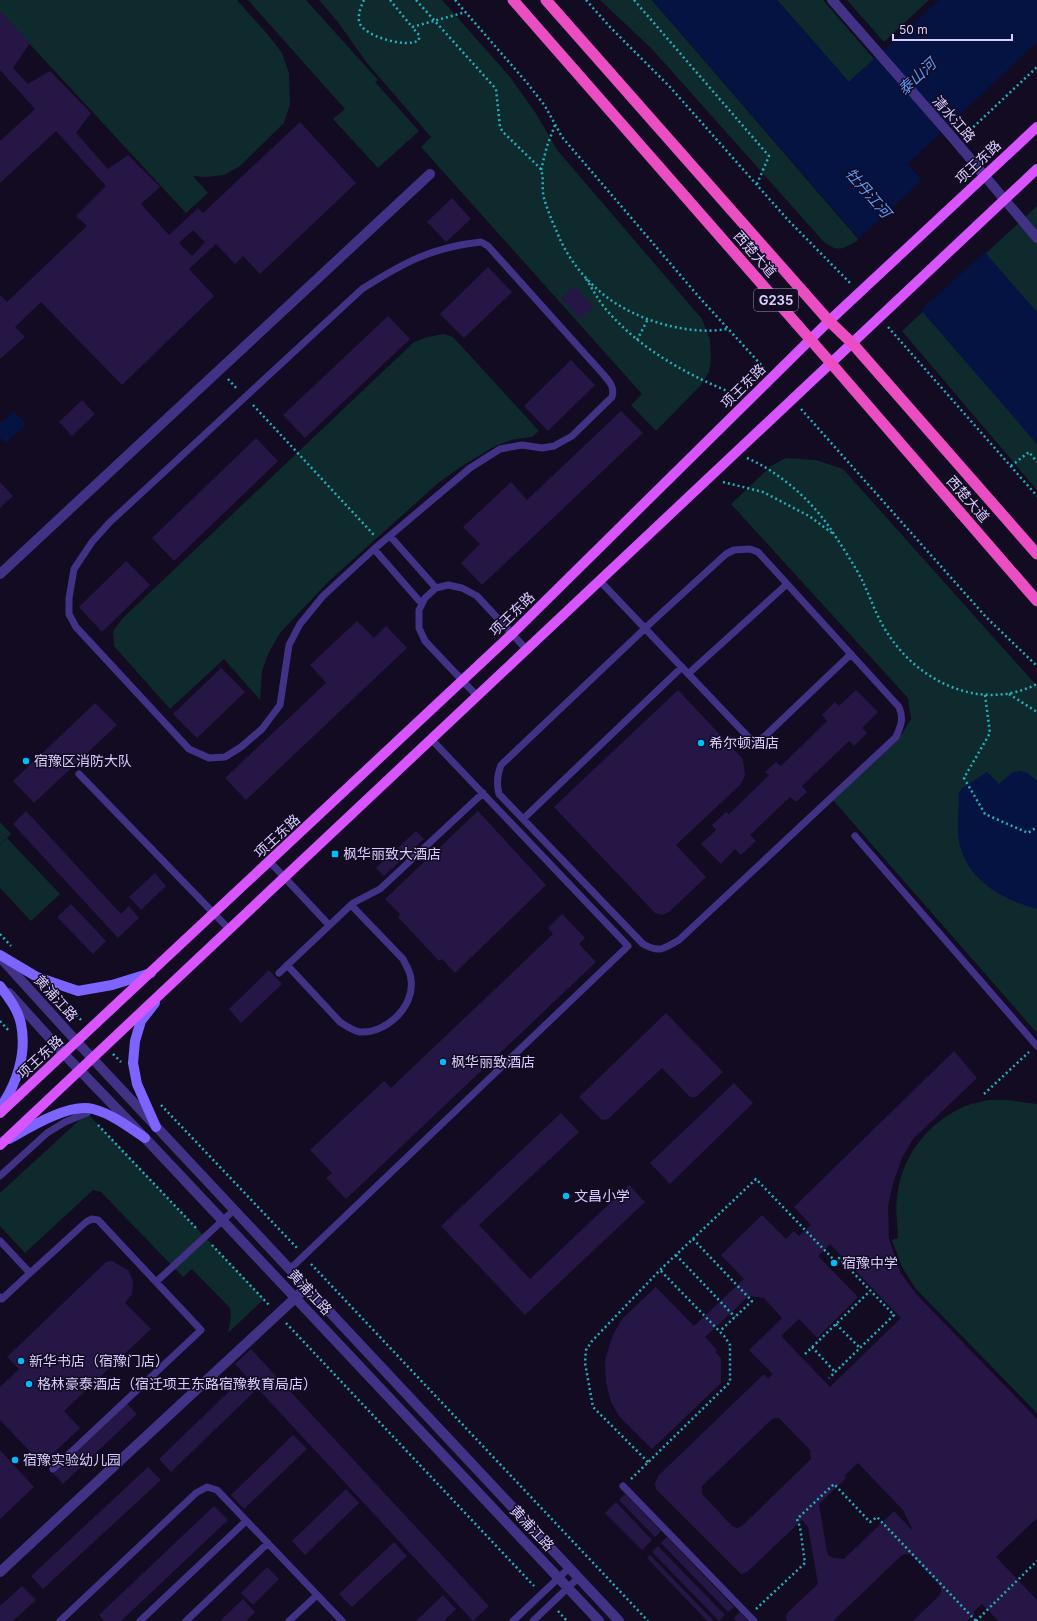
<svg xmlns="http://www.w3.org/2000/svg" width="1037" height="1621" viewBox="0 0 1037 1621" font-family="Inter,'Noto Sans SC',sans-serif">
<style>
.green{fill:#0e2a2d}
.water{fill:#051342}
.pier{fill:#120b22}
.building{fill:#261645;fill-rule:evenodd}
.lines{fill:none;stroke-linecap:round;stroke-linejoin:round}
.path{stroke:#23b1bd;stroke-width:2.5;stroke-dasharray:2 3;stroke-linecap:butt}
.service{stroke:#413286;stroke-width:7}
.minor{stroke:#413286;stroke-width:10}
.tertiary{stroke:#413286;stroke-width:10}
.secondary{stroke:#7d64ff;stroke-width:10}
.primary{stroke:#d754ff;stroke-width:10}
.trunk{stroke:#eb4ec2;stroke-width:11}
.poi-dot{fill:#00bcf8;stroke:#120b22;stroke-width:1.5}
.labels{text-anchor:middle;stroke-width:3;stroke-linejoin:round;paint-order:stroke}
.shield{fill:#120b22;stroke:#9d93bd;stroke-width:1}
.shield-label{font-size:13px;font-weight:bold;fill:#d9cdff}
.street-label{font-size:14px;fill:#d9cdff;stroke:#120b22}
.poi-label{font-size:14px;fill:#d9cdff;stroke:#120b22;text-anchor:start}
.water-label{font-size:15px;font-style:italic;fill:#5b9cff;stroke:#120b22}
</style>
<rect width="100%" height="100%" fill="#120b22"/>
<!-- green -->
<path class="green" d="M 0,0 L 237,0 L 269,36 L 282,53 L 289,73 L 290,104 L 284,123 L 240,166 L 224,175 L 206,177 L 193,176 L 208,193 L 186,213 L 0,12 Z
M 248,0 L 306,0 L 378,80 L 375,82 L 419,131 L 378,168 L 333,119 L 345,109 Z
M 319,0 L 442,0 L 510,77 L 535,112 L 558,151 L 702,319 L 710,340 L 711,358 L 709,372 L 701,385 L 656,431 L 631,405 L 642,394 L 421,147 L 431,137 L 367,63 L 337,21 Z
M 600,0 L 652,0 L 859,240 C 843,248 839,254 823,241 L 652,49 Z
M 777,0 L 823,0 L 874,59 L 849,82 Z
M 847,0 L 929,0 L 884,42 Z
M 1037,206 L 1037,490 L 902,331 Z
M 444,334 L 453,337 L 539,431 L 532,437 L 515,439 L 495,446 L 459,468 L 437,484 L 328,582 L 280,633 L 269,652 L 262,671 L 260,700 L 224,659 L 170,709 L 114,646 L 113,631 L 123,618 L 414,342 L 427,337 Z
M 786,458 L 816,460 L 843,469 L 1037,686 L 1037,1033 L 832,799 L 902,734 L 911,719 L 908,698 L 731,504 L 771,466 Z
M 0,822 L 11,834 L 0,844 Z
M 7,838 L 60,894 L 31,921 L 0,888 L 0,845 Z
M 989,1100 L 1007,1100 L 1037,1104 L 1037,1413 L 915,1288 L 902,1267 L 892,1240 L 898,1238 C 898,1226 895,1211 897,1198 C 901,1157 927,1123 965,1106 C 973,1103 982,1102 989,1100 Z
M 87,1113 L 264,1299 L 228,1333 L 231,1317 L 230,1308 L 192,1269 L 183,1277 L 101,1192 L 93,1190 L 25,1253 L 0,1226 L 0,1193 Z"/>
<!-- water -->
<path class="water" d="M 652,0 L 777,0 L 849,82 L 939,0 L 1037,0 L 1037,42 L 908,164 L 1037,312 L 1037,444 Z
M 14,411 L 26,424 L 6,443 L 0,437 L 0,424 Z
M 1020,771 L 1028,773 L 1037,781 L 1037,909 C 1007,901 973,884 962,852 C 955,834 959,812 959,793 L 962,788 L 987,772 L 999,784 L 1013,772 Z"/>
<!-- pier -->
<path class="pier" d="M 923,179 L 986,251 L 919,312 L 857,240 Z"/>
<!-- building -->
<path class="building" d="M 0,11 L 30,43 L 13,68 L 28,84 L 50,71 L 91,113 L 76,133 L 108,169 L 128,155 L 160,187 L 141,204 L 169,235 L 198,208 L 203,213 L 300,122 L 356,183 L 260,274 L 243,256 L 235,264 L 216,244 L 189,269 L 214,296 L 122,385 L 41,302 L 15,327 L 25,337 L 0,359 L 0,295 L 7,302 L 87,226 L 76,216 L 106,186 L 56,131 L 0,183 L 0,141 L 35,109 L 0,70 ZM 193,230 L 205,242 L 192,256 L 179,243 Z
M 452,198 L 471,219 L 446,242 L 427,222 Z
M 488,267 L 512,292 L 464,338 L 440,314 Z
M 575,286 L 594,307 L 580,319 L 561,298 Z
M 388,316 L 410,339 L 305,438 L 283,415 Z
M 571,360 L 595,385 L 548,431 L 524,406 Z
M 82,400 L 95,414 L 72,436 L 59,422 Z
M 621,411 L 643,433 L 482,585 L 461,563 L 480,544 L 463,527 L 511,482 L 527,500 Z
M 256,438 L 278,461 L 174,561 L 152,538 Z
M 0,482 L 13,496 L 0,508 Z
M 126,561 L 150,585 L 102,632 L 79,607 Z
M 357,621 L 374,638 L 386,626 L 407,648 L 246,800 L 225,778 L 326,683 L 310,665 Z
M 221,668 L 245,692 L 197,738 L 173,714 Z
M 678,690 L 742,758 L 744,766 L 745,775 L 741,784 L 676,845 L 706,877 L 669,912 L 662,915 L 655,913 L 554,807 Z
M 856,690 L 878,712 L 862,728 L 867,733 L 854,746 L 849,741 L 802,786 L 807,792 L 796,802 L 790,797 L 750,835 L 756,841 L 741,855 L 735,849 L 721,864 L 701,844 L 716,830 L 712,825 L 726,812 L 729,814 L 769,775 L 765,772 L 776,762 L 781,766 L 827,721 L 822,715 L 835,702 L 839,706 Z
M 95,703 L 117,725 L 34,803 L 13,781 Z
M 26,811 L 121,914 L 129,906 L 139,918 L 118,938 L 13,824 Z
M 478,811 L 546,885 L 455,973 L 442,959 L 439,961 L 398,917 L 400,914 L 385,899 Z
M 416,831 L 424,839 L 384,876 L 376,868 Z
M 155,873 L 166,886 L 141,910 L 129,897 Z
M 71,904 L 106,941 L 93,954 L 57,917 Z
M 562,914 L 585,938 L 579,944 L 596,962 L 346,1199 L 326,1178 L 332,1173 L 310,1150 L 384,1081 L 391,1088 L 553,934 L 548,928 Z
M 269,970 L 282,984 L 241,1023 L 229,1009 Z
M 666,1013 L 723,1072 L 696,1097 L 690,1097 L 662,1068 L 608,1119 L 602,1120 L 579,1097 Z
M 954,1051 L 977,1078 L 913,1139 L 902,1158 L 894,1180 L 888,1206 L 889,1239 L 900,1272 L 917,1295 L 1037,1419 L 1037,1518 L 996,1557 L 1037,1600 L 1037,1621 L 998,1621 L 982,1604 L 973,1612 L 975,1614 L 967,1621 L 913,1621 L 940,1595 L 941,1591 L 941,1587 L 910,1554 L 905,1554 L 901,1556 L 833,1621 L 787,1621 L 786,1617 L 788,1612 L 818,1584 L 808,1527 L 802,1520 L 747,1572 L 741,1574 L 656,1489 L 655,1484 L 658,1476 L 764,1374 L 768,1379 L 773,1374 L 749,1350 L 782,1318 L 764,1298 L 749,1296 L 705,1337 L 717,1350 L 715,1352 L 721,1358 L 721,1383 L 652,1449 L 619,1416 L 611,1402 L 606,1382 L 605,1360 L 613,1335 L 622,1319 L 656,1287 L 694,1326 L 744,1279 L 721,1255 L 762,1215 L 786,1239 L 794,1231 L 799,1236 L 811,1225 L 794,1207 ZM 830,1244 L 901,1318 L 830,1387 L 781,1336 L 799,1319 L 817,1338 L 858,1297 L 818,1256 ZM 775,1418 L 779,1418 L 810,1450 L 811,1459 L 742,1526 L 737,1528 L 732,1526 L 702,1494 L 702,1486 L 772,1419 ZM 858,1463 L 903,1510 L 913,1531 L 894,1511 L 844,1559 L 834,1558 L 829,1556 L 827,1552 L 819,1504 L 846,1478 L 844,1476 Z
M 734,1083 L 753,1103 L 670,1184 L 650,1163 Z
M 561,1113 L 579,1132 L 479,1225 L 530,1279 L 629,1185 L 645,1202 L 525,1315 L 441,1226 Z
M 112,1261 L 128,1270 L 133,1281 L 132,1294 L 125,1303 L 151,1329 L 64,1411 L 80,1428 L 42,1464 L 0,1420 L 0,1387 L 19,1369 L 7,1357 L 106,1262 Z
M 251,1349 L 489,1606 L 473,1621 L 235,1364 Z
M 244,1377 L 256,1390 L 171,1472 L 159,1459 Z
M 127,1404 L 137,1414 L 63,1484 L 53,1473 Z
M 293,1435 L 307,1449 L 244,1509 L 231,1495 Z
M 0,1450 L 34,1487 L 0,1519 Z
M 148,1467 L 161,1480 L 43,1589 L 31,1576 Z
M 346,1489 L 359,1503 L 305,1555 L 292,1541 Z
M 625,1494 L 661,1531 L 655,1537 L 619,1500 Z
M 616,1502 L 652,1540 L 642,1550 L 605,1513 Z
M 214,1506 L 228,1520 L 121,1621 L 104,1621 L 99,1615 Z
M 667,1537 L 734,1607 L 728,1612 L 661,1543 Z
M 394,1542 L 407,1556 L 352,1607 L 339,1594 Z
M 658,1546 L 725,1615 L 719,1621 L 652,1552 Z
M 650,1555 L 714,1621 L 707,1621 L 647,1558 Z
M 267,1567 L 279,1579 L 253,1605 L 241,1593 Z
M 22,1586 L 36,1600 L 13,1621 L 0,1621 L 0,1606 Z
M 443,1595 L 456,1609 L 444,1621 L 416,1621 Z
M 243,1599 L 255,1612 L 246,1621 L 220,1621 Z
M 740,1612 L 748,1621 L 736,1621 L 734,1618 Z"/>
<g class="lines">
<!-- path -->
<path class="path" d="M 364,0 C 361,6 358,14 359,21 C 361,36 408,49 419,40 L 419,35 L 412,27
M 390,0 L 412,27 L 466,12
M 416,0 L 496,89 L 500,127 L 503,132 L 540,168 C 545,177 541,188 544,198 C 547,209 552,221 557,232 C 566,256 584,279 604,295 C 635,320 688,336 727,329
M 455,0 L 528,84 L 545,106 L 562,137 L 699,297 L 764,368
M 586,0 L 610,27 L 670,87 L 788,220 L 851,284
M 634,0 L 769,156 L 757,184
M 966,134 L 1037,67
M 541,170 L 547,146 L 555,125
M 586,279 C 592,288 597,298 604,307 C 639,349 687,375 737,395
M 888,327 L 1037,496
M 637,340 L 648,319
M 228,379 L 238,390
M 253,405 L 374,535
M 801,409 L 986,617 L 1037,666
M 747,458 C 779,472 810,499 830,528 C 841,545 854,564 863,582 C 871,599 877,618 888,634 C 920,683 982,712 1037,684
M 1011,466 L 1029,452 L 1037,462
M 723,482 L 763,492 L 809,516 L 832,533
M 1009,694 L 1037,712
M 985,695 L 990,733 L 964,778 L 985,814 L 1028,833 L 1037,827
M 0,934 L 11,946
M 63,1000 L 81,1020
M 0,1021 L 9,1031
M 113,1054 L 121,1062
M 984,1094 L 1029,1052
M 161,1105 L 297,1248
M 98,1125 L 198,1230
M 693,1239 L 752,1301 L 720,1331
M 212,1245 L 269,1305
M 676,1255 L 735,1317
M 311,1264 L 648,1621
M 286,1323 L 534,1586
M 836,1324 L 860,1348
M 812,1347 L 835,1372
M 805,1354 L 870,1291
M 648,1462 L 593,1407 L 585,1363 L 586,1350 L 592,1341 L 660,1270 L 756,1179 L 835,1261 L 839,1258 L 894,1315 L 829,1378
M 631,1479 L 730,1382 L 730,1345 L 725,1337 L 660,1270
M 756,1609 L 805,1563 L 800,1527 L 797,1519 L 834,1484 L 870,1522 L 877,1517 L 976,1621
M 558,1611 L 567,1621
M 976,1621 L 1037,1561"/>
<!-- service -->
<path class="service" d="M 481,242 L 488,246 L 603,374 C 609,381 615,387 612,397 L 572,436 L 554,446 L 542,448 L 522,445 L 500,449 L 470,468 L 374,549 L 323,596 L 300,624 L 289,645 L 280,705 L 262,729 L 241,747 L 225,757 L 209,758 L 189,749 L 76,627 L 69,614 L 69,598 L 74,569 L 92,542 L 110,522 L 362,289 C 403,263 432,247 481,242 Z
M 390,536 L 436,588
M 374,549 L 422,604
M 750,549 L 758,552 L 899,707 C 904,719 901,725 896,737 L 679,940 C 664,949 659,953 643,944 L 499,794 C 496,783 497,775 501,765 L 656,618 L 726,554 L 734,550 Z
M 599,580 L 751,740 L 758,741 L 765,736 L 851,654
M 688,674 L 787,584
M 477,696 L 425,641 L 419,628 L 419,610 L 425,598 L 436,588 L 448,585 L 462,588 L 477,596 L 526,649
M 79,774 L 229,929
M 523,819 L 682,667
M 855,836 L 1037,1046
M 270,862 L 329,925
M 287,965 L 340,1022 C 346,1026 353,1031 360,1032 C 386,1034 415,1006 411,980 C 411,972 406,966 403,959 L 351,905
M 279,973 L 353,903 L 380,889 L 483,793
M 0,1176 L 47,1133 L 65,1122 L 87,1113
M 0,1241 L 30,1273 L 2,1299 L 0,1297
M 290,1269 L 628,946 L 431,739
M 30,1273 L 86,1222 L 92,1219 L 98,1220 L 201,1330 L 53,1469
M 156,1282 L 234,1210
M 623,1486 L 754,1621
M 60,1621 L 196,1493 L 207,1487 L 217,1490 L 342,1621
M 140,1621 L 246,1521
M 186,1621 L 268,1543
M 289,1621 L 317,1595
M 513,1621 L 569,1568
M 533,1621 L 578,1578"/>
<!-- minor -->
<path class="minor" d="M 0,574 L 430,174
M 0,1572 L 307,1287"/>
<!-- tertiary -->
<path class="tertiary" d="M 832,0 L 952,137 L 1037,238
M 0,957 L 77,1042 L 619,1621
M 9,993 L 64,1054 L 145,1138 L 599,1621"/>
<!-- secondary -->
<path class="secondary" d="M 0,955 L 37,977 L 78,991 L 112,985 L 151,973
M 0,986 C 8,997 18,1009 21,1024 C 27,1053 17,1084 0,1108
M 155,1003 L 141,1021 L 135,1041 L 133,1063 L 137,1084 L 156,1127
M 9,1139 C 30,1127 69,1103 93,1109 C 112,1114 129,1127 145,1138"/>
<!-- primary -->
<path class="primary" d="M 0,1113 L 512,634 L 829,321 L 1037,127
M 0,1145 L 1037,169"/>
<!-- trunk -->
<path class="trunk" d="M 513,0 L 830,362 L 1037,601
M 546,0 L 829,321 L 852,343 L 1037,554"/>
</g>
<!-- markers -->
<g class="poi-dot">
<circle cx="701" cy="743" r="4"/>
<circle cx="26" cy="761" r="4"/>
<rect x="331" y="850" width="8" height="8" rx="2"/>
<circle cx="443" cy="1062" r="4"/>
<circle cx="566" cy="1196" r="4"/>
<circle cx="834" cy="1263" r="4"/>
<circle cx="21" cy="1361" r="4"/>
<circle cx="29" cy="1384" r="4"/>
<circle cx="15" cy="1460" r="4"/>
</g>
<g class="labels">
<!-- shield labels -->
<rect class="shield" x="754" y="289" width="44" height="22" rx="3"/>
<g class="shield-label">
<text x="776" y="305">G235</text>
</g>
<!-- street labels -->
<g class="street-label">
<text transform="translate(954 119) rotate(49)" y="5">清水江路</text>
<text transform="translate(978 162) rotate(-43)" y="5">项王东路</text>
<text transform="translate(755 254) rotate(49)" y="5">西楚大道</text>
<text transform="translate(743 386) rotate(-45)" y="5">项王东路</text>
<text transform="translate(968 499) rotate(49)" y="5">西楚大道</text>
<text transform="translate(512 614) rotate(-44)" y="5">项王东路</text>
<text transform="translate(277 836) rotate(-43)" y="5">项王东路</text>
<text transform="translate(56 998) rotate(48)" y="5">黄浦江路</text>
<text transform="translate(40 1057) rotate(-43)" y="5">项王东路</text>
<text transform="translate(310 1292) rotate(47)" y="5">黄浦江路</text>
<text transform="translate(532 1528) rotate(47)" y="5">黄浦江路</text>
</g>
<!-- poi labels -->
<g class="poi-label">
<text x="709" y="748">希尔顿酒店</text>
<text x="34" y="766">宿豫区消防大队</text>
<text x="343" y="859">枫华丽致大酒店</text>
<text x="451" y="1067">枫华丽致酒店</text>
<text x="574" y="1201">文昌小学</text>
<text x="842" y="1268">宿豫中学</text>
<text x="29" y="1366">新华书店（宿豫门店）</text>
<text x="37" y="1389">格林豪泰酒店（宿迁项王东路宿豫教育局店）</text>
<text x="23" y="1465">宿豫实验幼儿园</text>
</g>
<!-- water labels -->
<g class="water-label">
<text transform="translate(917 77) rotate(-43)" y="5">泰山河</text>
<text transform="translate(868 193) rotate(49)" y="5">牡丹江河</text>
</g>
</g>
<!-- scale -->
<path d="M893 34v6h119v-6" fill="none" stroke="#d9cdff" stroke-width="2"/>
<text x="899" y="34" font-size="12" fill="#d9cdff" stroke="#120b22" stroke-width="3" paint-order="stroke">50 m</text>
</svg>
